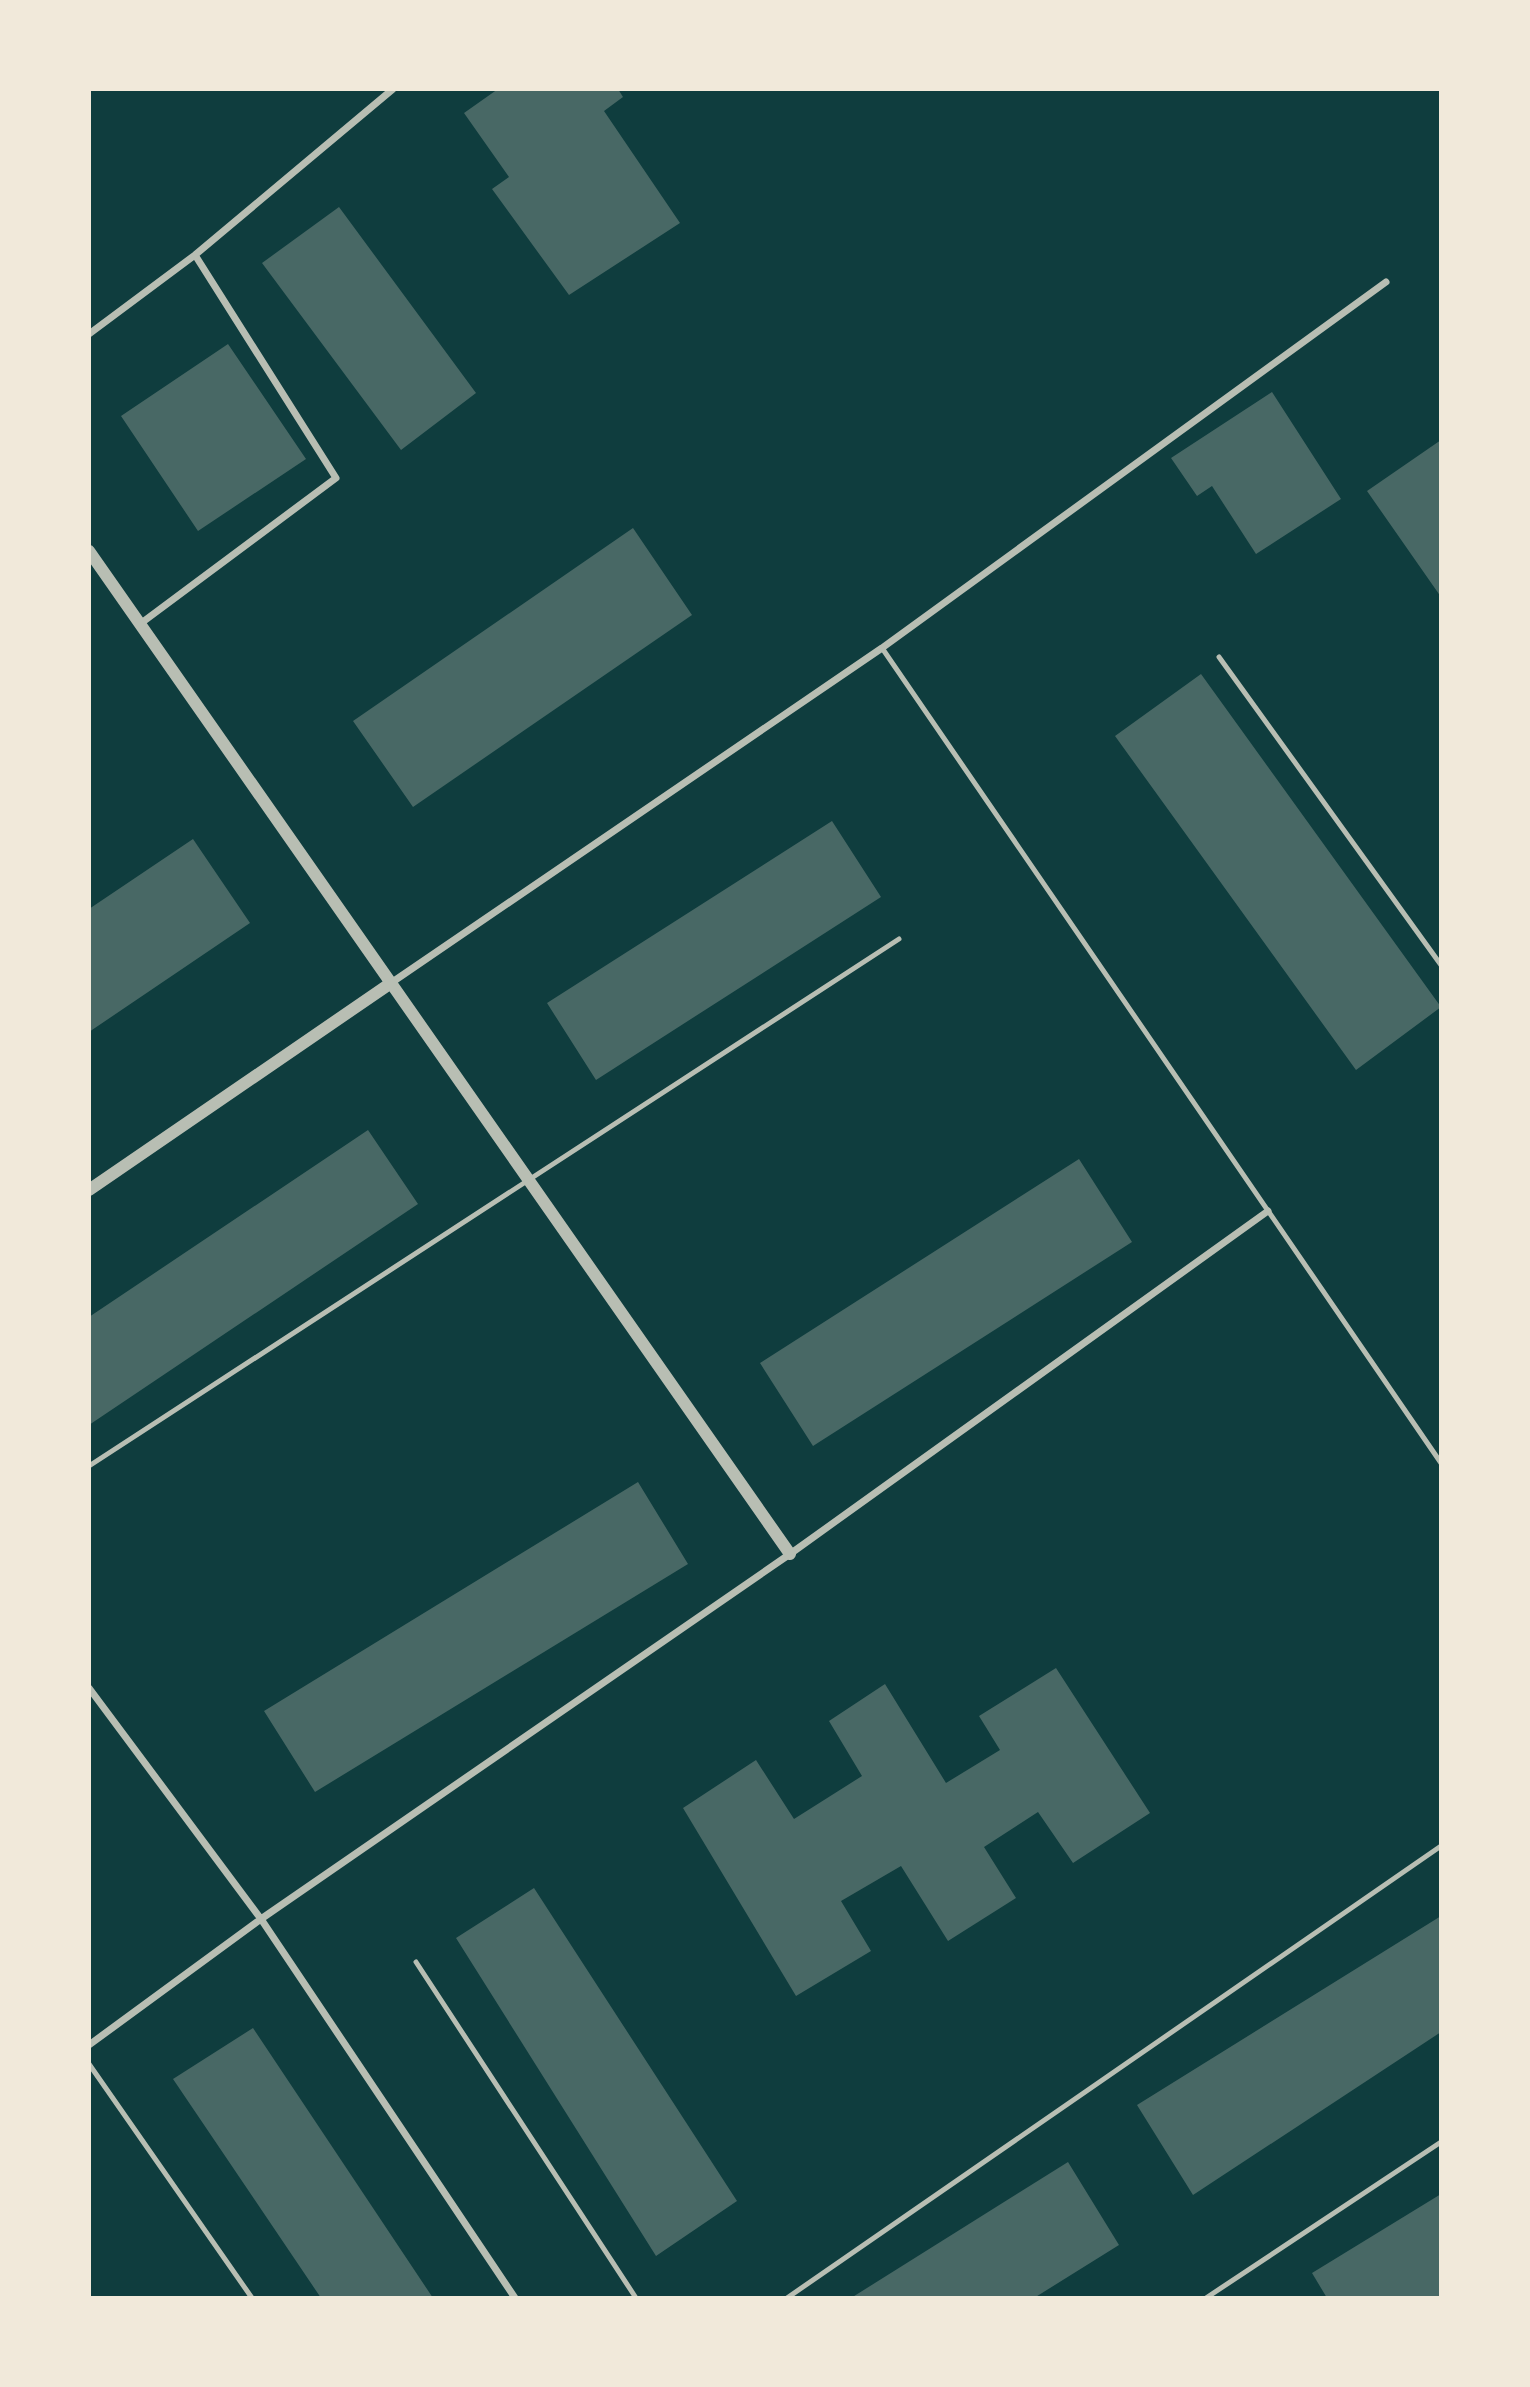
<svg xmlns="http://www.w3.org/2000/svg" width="1530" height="2387" viewBox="0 0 1530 2387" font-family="Mulish,sans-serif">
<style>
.building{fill:#486865}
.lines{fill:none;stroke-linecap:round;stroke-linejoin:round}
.service{stroke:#b8beb3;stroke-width:5}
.minor{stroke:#b8beb3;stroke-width:7}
.tertiary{stroke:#b8beb3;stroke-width:12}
</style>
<rect width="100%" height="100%" fill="#0f3d3e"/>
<!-- building -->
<path class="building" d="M 498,89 L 618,89 L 623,97 L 604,111 L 680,223 L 569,295 L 492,189 L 509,177 L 464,113 Z
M 339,207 L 476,393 L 401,450 L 262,263 Z
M 228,344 L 306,459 L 198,531 L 121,416 Z
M 1272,392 L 1341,499 L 1256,554 L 1212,486 L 1197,496 L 1171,458 Z
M 1441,440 L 1441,597 L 1367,491 Z
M 633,528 L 692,615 L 413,807 L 353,721 Z
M 1201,674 L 1441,1007 L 1356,1070 L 1115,736 Z
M 832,821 L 881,897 L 596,1080 L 547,1003 Z
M 193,839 L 250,923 L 89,1032 L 89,909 Z
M 368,1130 L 418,1204 L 89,1425 L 89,1317 Z
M 1079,1159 L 1132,1242 L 813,1446 L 760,1363 Z
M 638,1482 L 688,1564 L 315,1792 L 264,1711 Z
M 1056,1668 L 1150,1813 L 1073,1863 L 1038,1812 L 984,1847 L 1016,1898 L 948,1941 L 901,1866 L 841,1901 L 871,1951 L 796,1996 L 683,1808 L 756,1760 L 794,1819 L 862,1776 L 829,1721 L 885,1684 L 946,1783 L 1000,1750 L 979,1716 Z
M 534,1888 L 737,2201 L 656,2256 L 456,1938 Z
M 1441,1916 L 1441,2032 L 1193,2195 L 1137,2105 Z
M 253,2028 L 433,2298 L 321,2298 L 173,2079 Z
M 1068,2162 L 1119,2245 L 1034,2298 L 851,2298 Z
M 1441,2194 L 1441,2298 L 1327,2298 L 1312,2273 Z"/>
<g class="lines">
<!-- service -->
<path class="service" d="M 882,648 L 1441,1463
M 1219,657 L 1441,965
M 89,1466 L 899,939
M 416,1962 L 636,2298
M 89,2064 L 252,2298
M 787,2298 L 1441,1846
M 1206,2298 L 1441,2142"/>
<!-- minor -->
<path class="minor" d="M 89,334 L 195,255 L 393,89
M 140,624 L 336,478 L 195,255
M 391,983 L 882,648 L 1386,282
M 89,1688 L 261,1919 L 515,2298
M 89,2045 L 261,1919 L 790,1554 L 1268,1211"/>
<!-- tertiary -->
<path class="tertiary" d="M 89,551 L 790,1554
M 89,1190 L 391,983"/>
</g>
<!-- border -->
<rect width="1530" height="2387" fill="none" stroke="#f1e9da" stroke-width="182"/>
</svg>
